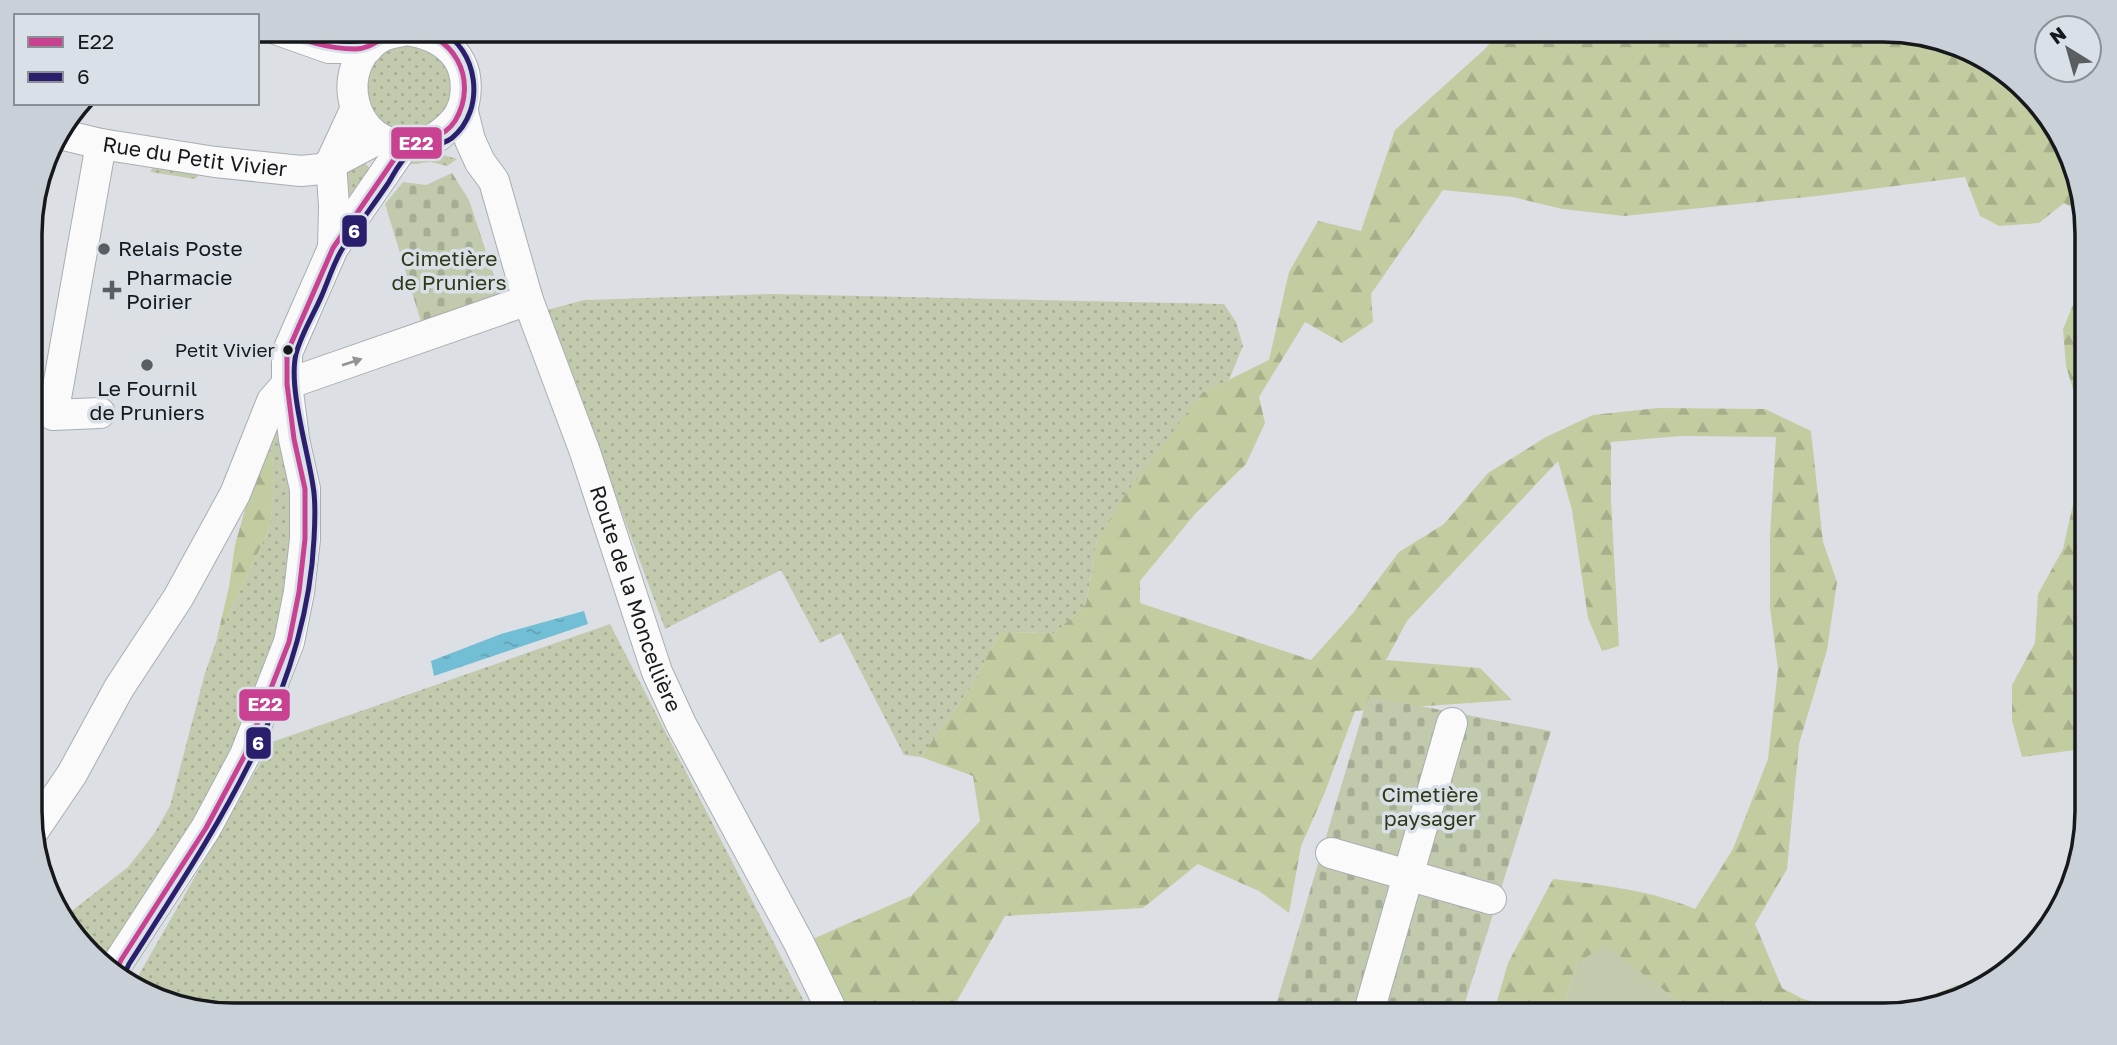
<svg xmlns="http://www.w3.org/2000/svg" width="2117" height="1045" viewBox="0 0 2117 1045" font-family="'Golos Text',sans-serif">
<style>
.grass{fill:url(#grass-dots)}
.forest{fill:url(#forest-firs)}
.cemetery{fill:url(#cemetery-stones)}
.park{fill:#c2caae}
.water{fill:url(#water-ripples)}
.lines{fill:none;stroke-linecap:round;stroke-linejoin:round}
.minor-casing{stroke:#aaadb0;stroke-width:32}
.minor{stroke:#fafafb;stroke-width:30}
.bus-1-casing{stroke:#d9e0e8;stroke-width:10}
.bus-2-casing{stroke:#d9e0e8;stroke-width:10}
.bus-1{stroke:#c94191;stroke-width:5}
.bus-2{stroke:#291f6c;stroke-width:5}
.oneway{fill:#939496}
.poi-dot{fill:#5b5e61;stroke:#d9e0e8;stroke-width:2.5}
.bus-dot{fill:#16181b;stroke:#d9e0e8;stroke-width:2.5}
.labels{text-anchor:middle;stroke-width:7;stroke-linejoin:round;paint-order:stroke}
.bus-label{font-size:19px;fill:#16181b;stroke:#d9e0e8;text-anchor:end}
.street-label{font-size:21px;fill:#16181b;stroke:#d9e0e8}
.poi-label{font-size:21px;fill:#16181b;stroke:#d9e0e8;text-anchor:start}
.park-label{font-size:21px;fill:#323816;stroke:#d9e0e8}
.rim{fill:none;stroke:#16181b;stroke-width:3.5}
.line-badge{stroke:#d9e0e8;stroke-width:2.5}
.badge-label{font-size:19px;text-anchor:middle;font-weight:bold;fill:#fff}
</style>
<defs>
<pattern id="grass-dots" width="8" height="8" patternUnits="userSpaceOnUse" patternTransform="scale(1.75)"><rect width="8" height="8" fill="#c2caae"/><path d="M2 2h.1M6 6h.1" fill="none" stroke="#a6ad95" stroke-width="1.8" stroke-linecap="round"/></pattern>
<pattern id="forest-firs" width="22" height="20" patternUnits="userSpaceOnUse" patternTransform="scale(1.75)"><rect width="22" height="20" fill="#c2cca1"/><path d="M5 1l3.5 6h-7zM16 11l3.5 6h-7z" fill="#a6ae8a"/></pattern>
<pattern id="cemetery-stones" width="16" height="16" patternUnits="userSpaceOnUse" patternTransform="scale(1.75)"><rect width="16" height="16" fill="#c2caae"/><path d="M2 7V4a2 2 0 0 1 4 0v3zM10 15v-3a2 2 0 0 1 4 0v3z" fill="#a6ad95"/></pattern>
<pattern id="water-ripples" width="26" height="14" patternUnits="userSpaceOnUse" patternTransform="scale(1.75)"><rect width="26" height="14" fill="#71bed5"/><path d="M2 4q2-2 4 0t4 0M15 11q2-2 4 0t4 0" fill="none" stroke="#61a3b6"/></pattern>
</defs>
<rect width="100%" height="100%" fill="#dce0e4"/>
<!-- grass -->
<path class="grass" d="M 406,42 L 446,59 L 456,88 L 445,116 L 421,131 L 392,128 L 380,120 L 371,109 L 366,96 L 370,67 L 379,55 Z
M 436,153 L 457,159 L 447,166 L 431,162 L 404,165 L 410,158 Z
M 365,162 L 373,174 L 345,208 L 344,183 L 348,170 Z
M 154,166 L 198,173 L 199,175 L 195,179 L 150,172 Z
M 773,294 L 1224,304 L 1236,322 L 1243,346 L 1229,380 L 1202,393 L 1097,541 L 1086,604 L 1055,633 L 1000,632 L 970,688 L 921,757 L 904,755 L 841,633 L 820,643 L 781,570 L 665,629 L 547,310 L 584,300 Z
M 277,422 L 297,494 L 283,625 L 230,766 L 106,963 L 72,935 L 63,914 L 73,910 L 128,867 L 154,834 L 170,806 L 205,673 L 216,642 L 269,529 C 274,504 274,479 272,454 L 266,447 Z
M 610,624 L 811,1015 L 234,1015 L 144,994 L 133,985 L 272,742 Z"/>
<!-- forest -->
<path class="forest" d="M 1500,30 L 1883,30 L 1973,51 L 2045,110 L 2086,208 L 2086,215 L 2064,203 L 2039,223 L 1999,226 L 1980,216 L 1965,177 L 1817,196 L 1624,216 L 1562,209 L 1513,197 L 1443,190 L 1371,294 L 1373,322 L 1342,343 L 1305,322 L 1259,397 L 1265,423 L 1246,464 L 1195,514 L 1140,581 L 1140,603 L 1311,660 L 1353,613 L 1399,552 L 1444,524 L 1488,473 L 1546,437 L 1593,415 L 1658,408 L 1765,409 L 1811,431 L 1823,542 L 1837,582 L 1827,650 L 1799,744 L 1787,869 L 1755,924 L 1782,988 L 1803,999 L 1848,1010 L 1913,1003 L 1957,985 L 1987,984 L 1896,1015 L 1691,1015 L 1659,986 L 1577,963 L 1561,1015 L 1493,1015 L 1508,963 L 1553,879 C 1601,885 1651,890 1695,909 L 1733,849 L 1768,759 L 1778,669 L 1770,608 L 1770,536 L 1776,437 L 1681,436 L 1611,442 L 1611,500 L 1619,646 L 1602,651 L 1588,618 L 1572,510 L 1558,461 L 1407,621 L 1386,660 L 1480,668 L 1512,700 L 1355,711 L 1325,792 L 1301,846 L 1289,913 L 1259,891 L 1198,864 L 1143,908 L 1005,916 L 958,999 L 953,1015 L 844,1015 L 808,941 L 911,896 L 980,821 L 973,776 L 921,757 L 970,688 L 1000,632 L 1055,633 L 1086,604 L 1097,541 L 1127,492 L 1202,393 L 1269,360 L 1289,272 L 1318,221 L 1361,231 L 1395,130 L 1486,48 Z
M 2086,274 L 2087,728 L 2075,750 L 2022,757 L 2012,720 L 2012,685 L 2035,643 L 2038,594 L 2063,549 L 2085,451 L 2077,419 L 2073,389 L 2066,366 L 2063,329 Z
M 266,447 L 272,454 C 274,479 274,504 269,529 L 216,642 L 229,587 L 235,545 L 245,510 L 249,483 Z"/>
<!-- cemetery -->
<path class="cemetery" d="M 452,173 L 469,200 L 501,297 L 422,325 L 385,204 L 403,182 L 426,185 Z
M 1368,696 L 1551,731 L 1461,1015 L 1273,1015 Z"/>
<!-- park -->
<path class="park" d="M 1605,945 L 1659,986 L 1691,1015 L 1561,1015 L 1577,963 Z"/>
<!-- water -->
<path class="water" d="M 584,611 L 588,624 L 434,676 L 431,661 L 501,634 Z"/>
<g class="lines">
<defs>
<g id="minor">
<path d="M 278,30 L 329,48 L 368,48"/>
<path d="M 406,30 C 446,35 473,60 464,103 C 461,117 450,127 438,136 C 430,141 423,142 413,144 C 350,153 329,61 385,35 C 391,33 400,32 406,30 Z"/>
<path id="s1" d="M 462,108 L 470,140 L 480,162 L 494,181 L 528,300 L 585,452 L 657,672 L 681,724 L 799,943 L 834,1015"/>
<path id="s2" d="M 59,134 L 101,144 L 215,162 L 301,171 L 321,169 L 378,139"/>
<path d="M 333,248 L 334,206 L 331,162 L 355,110"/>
<path d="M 100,413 L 53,415 L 101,144"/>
<path d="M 32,833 L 72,774 L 119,688 L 178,598 L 235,494 L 272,401 L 287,384 L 528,300"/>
<path d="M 1331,853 L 1491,899"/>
<path d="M 114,969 L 206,828 L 245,755 L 289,642 L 299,592 L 305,539 L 305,489 L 294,439 L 287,384 L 287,353 L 333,248 L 404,145"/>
<path d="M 1368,1015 L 1452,723"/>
</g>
</defs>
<!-- minor casing -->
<use href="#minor" class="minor-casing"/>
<!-- minor -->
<use href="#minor" class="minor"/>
<defs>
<path id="bus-1" d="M 116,971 L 121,960 L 206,828 L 245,755 L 289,642 L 299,592 L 305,539 L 305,489 L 294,439 L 287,384 L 287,353 L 333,248 L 404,145 C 423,142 444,138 455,121 C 480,80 453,29 404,31 C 385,32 374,49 355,49 C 326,49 304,40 278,30"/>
<path id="bus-2" d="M 300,30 C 317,37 345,45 363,40 C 368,38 373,33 377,30
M 124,975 L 129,964 C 212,834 306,699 314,539 C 315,522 316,502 313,486 C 308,451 288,387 296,354 C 301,334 314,314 322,295 C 328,281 333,265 341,251 C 355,229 372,207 387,185 C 393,176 399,162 408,155 C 415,148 439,148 452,138 C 487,109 478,48 439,30"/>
</defs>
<!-- bus-1 casing -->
<use href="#bus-1" class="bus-1-casing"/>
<!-- bus-2 casing -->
<use href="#bus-2" class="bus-2-casing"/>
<!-- bus-1 -->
<use href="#bus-1" class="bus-1"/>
<!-- bus-2 -->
<use href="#bus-2" class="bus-2"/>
</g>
<!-- one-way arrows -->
<defs><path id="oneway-solid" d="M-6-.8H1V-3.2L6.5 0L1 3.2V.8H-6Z" transform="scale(1.75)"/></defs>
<use class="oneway" href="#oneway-solid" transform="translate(352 362) rotate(-18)"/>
<!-- markers -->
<g class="poi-dot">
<circle cx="104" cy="249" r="7"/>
<path d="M108.5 279.5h7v7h7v7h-7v7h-7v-7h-7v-7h7z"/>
<circle cx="147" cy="365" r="7"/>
</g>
<circle class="bus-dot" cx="288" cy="350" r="6"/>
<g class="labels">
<!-- bus labels -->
<g class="bus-label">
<text x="275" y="357">Petit Vivier</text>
</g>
<!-- street labels -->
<g class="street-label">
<text dy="7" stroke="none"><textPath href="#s2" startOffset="138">Rue du Petit Vivier</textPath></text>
<text dy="7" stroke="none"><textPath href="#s1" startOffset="522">Route de la Moncellière</textPath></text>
</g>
<!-- poi labels -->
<g class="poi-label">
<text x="118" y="256">Relais Poste</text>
<text x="126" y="285">Pharmacie<tspan x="126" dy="24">Poirier</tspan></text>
<text x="147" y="396" text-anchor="middle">Le Fournil<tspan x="147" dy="24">de Pruniers</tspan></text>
</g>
<!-- park labels -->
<g class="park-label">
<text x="449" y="266">Cimetière<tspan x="449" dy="24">de Pruniers</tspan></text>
<text x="1430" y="802">Cimetière<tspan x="1430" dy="24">paysager</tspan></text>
</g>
</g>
<!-- crop -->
<path d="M0 0H2117V1045H0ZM234 42H1883A192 192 0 0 1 2075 234V811A192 192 0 0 1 1883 1003H234A192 192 0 0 1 42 811V234A192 192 0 0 1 234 42Z" fill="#c9d0d8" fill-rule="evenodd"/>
<path class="rim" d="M234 42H1883A192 192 0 0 1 2075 234V811A192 192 0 0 1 1883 1003H234A192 192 0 0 1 42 811V234A192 192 0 0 1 234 42Z"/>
<g class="line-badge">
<rect x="390" y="126" width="53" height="34" rx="7" fill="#c94191"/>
<rect x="341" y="214" width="27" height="34" rx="7" fill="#291f6c"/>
<rect x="238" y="688" width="53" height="34" rx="7" fill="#c94191"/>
<rect x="245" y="726" width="27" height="34" rx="7" fill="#291f6c"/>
</g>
<g class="badge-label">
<text x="416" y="150">E22</text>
<text x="354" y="238">6</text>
<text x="265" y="711">E22</text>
<text x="258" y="750">6</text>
</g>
<!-- legend -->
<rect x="14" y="14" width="245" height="91" fill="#d9e0e8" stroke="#8b9096" stroke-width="2"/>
<rect x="28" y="37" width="35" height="10" fill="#c94191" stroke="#8b9096" stroke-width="2"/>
<text x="77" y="49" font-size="21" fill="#16181b">E22</text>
<rect x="28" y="72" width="35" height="10" fill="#291f6c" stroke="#8b9096" stroke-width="2"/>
<text x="77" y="84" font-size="21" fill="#16181b">6</text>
<!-- north arrow -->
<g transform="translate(2068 49) rotate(323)"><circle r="33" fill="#d9e0e8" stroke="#8b9096" stroke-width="2"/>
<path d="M0-5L12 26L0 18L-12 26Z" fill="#5b5e61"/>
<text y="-10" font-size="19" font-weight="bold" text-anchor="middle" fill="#16181b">N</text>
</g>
</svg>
